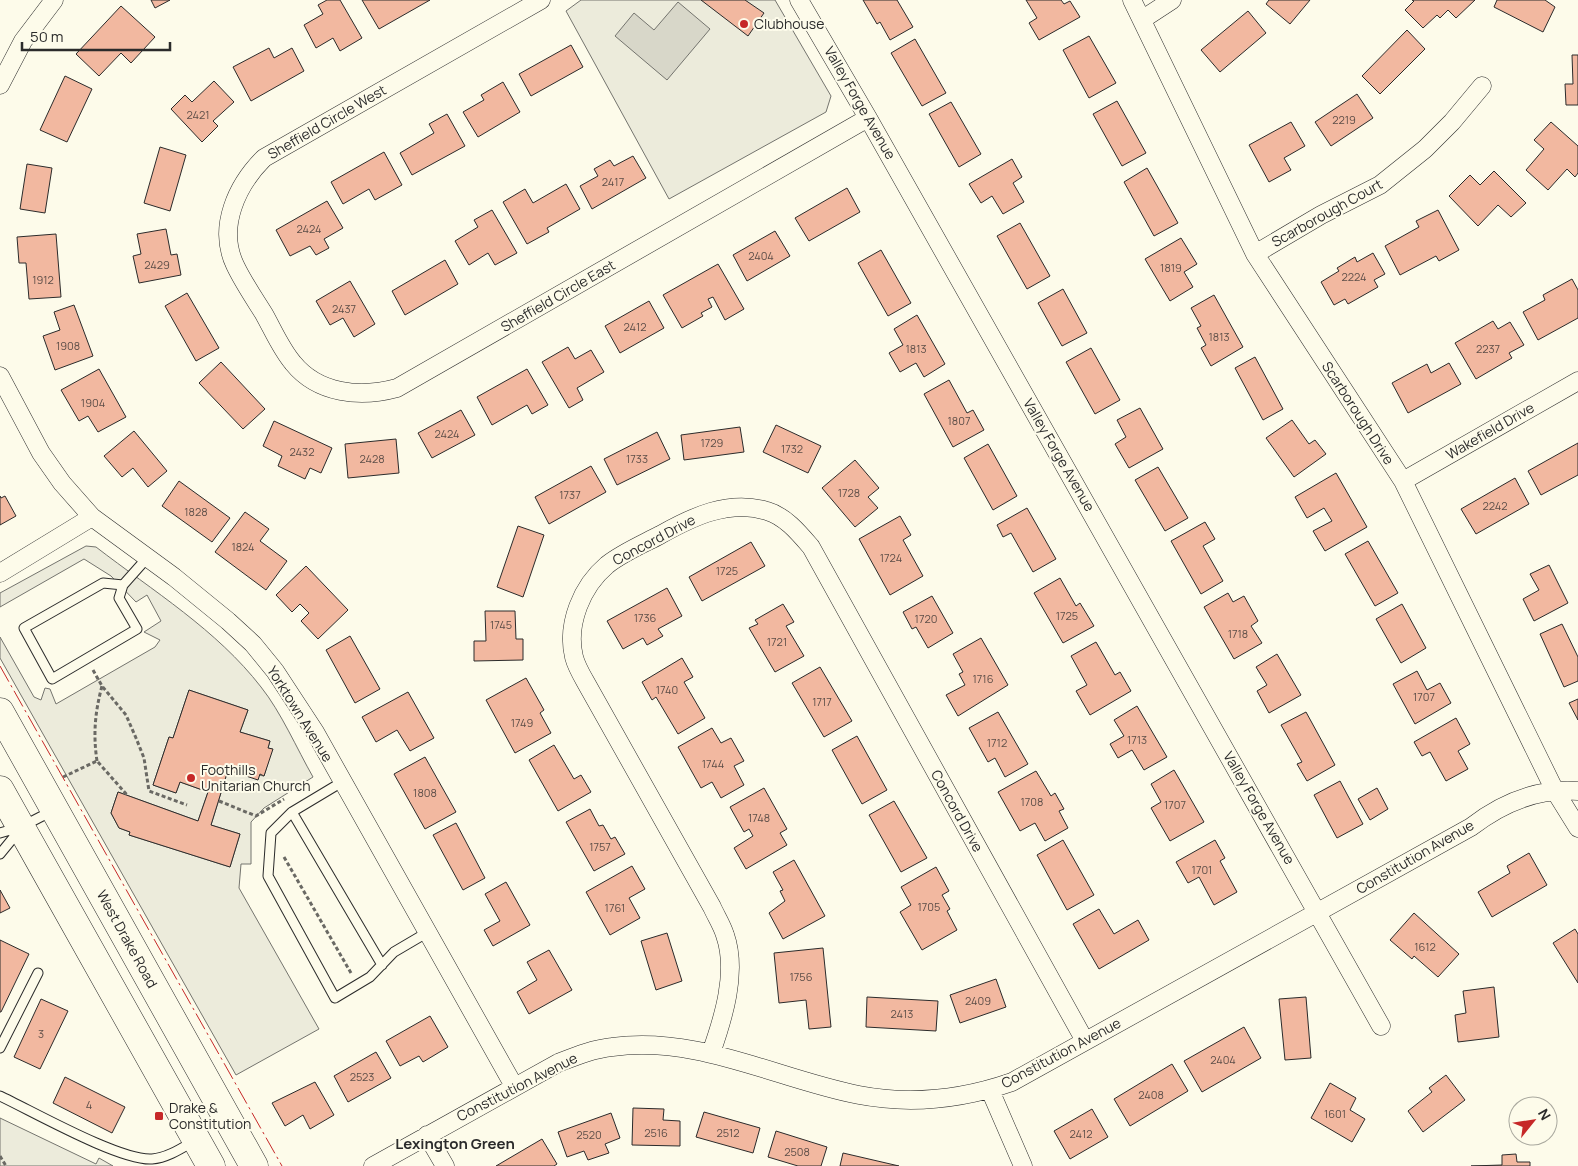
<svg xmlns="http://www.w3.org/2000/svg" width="1578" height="1166" viewBox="0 0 1578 1166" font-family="Manrope,sans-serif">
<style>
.green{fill:#ecebdb;stroke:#74746e;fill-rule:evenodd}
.water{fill:#d8d7c9;stroke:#74746e}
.building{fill:#f2b8a0;stroke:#2b2b2b}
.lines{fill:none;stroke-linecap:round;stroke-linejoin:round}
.service-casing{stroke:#2b2b2b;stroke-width:11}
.minor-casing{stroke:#2b2b2b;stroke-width:19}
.primary-casing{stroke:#2b2b2b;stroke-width:29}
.path{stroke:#6a6964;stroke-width:3;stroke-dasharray:4 2.5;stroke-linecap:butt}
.service{stroke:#fdfbea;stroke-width:9}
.minor{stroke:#fdfbea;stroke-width:18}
.primary{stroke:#fdfbea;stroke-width:28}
.power{stroke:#c62828;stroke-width:1;stroke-dasharray:18 4 2.5 4;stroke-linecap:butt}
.poi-dot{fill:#c62828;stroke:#fdfbea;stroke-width:2}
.labels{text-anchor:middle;stroke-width:4;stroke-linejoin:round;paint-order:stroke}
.number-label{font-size:11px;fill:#5d4e48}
.poi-label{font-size:14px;fill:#2b2b2b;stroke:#fdfbea;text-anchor:start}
.street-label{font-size:14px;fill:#2b2b2b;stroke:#fdfbea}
.neighbourhood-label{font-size:15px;font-weight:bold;fill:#2b2b2b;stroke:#fdfbea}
</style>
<rect width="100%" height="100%" fill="#fdfbea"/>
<!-- green -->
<path class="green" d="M 581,0 L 775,0 L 831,96 L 826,112 L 669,199 L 566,11 Z
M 86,546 L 96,547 C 153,591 217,630 261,687 C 281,712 297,749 313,777 L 264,808 L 251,822 L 251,864 L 241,864 L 239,888 L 319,1029 L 236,1075 L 0,658 L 0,637 L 34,697 L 41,700 L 45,688 L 50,689 L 56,704 L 155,647 L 160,640 L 144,632 L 161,621 L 147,595 L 136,602 L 111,576 L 84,559 L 0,607 L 0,593 ZM 189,690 L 248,710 L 240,732 L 270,741 L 268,748 L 272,749 L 264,776 L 228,770 L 211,825 L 240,834 L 230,867 L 129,835 L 130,832 L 119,828 L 111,813 L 118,792 L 198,821 L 208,792 L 180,782 L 176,793 L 153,785 L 169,737 L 173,738 Z
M 0,1118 L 96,1164 L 99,1158 L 113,1166 L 0,1166 Z"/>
<!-- water -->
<path class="water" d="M 678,2 L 710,29 L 667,80 L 615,36 L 634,13 L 654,30 Z"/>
<!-- building -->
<path class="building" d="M 151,0 L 170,0 L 155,8 Z
M 327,0 L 340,0 L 362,38 L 340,51 L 333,38 L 316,48 L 304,25 L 323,14 L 318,5 Z
M 362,0 L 430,0 L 379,29 Z
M 701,0 L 745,0 L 764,13 L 748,36 Z
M 863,0 L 897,0 L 913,27 L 890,40 L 880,22 L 877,24 Z
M 1026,0 L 1061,0 L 1064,4 L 1070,1 L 1080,17 L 1039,40 L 1029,23 L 1037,18 Z
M 1269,0 L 1310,0 L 1290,24 L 1266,4 Z
M 1412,0 L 1475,0 L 1456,18 L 1448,10 L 1440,18 L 1437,15 L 1423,28 L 1405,10 L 1414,1 Z
M 1497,0 L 1545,0 L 1555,7 L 1543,32 L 1494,7 Z
M 121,6 L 155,37 L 131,63 L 121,53 L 99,76 L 76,54 Z
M 1248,11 L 1266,33 L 1220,72 L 1201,50 Z
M 1407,30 L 1425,49 L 1380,94 L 1362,76 Z
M 1089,36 L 1116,83 L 1089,98 L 1063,50 Z
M 915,39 L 946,93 L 922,106 L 891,53 Z
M 571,45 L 583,67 L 531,96 L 519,74 Z
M 269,48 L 274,58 L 292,48 L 304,71 L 251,101 L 233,67 Z
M 1572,55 L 1578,55 L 1578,105 L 1566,105 L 1565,84 L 1573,84 Z
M 65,76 L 92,89 L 67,142 L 40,130 Z
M 214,81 L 234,102 L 213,121 L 218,126 L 202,142 L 171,109 L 185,95 L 192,102 Z
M 503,82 L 520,112 L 478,137 L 463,112 L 484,100 L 481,95 Z
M 1357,94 L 1373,118 L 1331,146 L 1315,122 Z
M 1117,101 L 1146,153 L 1122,166 L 1093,114 Z
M 951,102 L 981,154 L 959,167 L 929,114 Z
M 447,114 L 465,146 L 412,175 L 400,153 L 434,133 L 429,124 Z
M 1291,122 L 1305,146 L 1284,158 L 1291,170 L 1269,182 L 1249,145 Z
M 1551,122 L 1578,146 L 1578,173 L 1575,177 L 1567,169 L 1548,190 L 1526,170 L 1544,149 L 1534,140 Z
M 160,147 L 186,155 L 170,211 L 144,203 Z
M 384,152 L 402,185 L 375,200 L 369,189 L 343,204 L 331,182 Z
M 633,156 L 646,178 L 592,209 L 580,186 L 598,176 L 594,169 L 610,160 L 614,166 Z
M 1012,159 L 1022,177 L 1013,183 L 1024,202 L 1003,214 L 992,196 L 981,203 L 969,184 Z
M 27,164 L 52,168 L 45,213 L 20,209 Z
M 1147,168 L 1178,223 L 1154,236 L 1124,182 Z
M 1494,171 L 1526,203 L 1511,217 L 1498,205 L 1478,226 L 1449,196 L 1470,175 L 1480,185 Z
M 566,184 L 580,209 L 547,228 L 549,232 L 527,244 L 503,202 L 525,189 L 533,203 Z
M 847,188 L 860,212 L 809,241 L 795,218 Z
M 327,201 L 343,228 L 324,239 L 329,248 L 316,255 L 310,246 L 290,256 L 276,230 Z
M 492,210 L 517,253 L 495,265 L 488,253 L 469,265 L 455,241 L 478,227 L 474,220 Z
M 1438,210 L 1459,250 L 1439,261 L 1436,256 L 1400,275 L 1385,246 L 1419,227 L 1416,221 Z
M 1020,223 L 1050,276 L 1027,289 L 997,236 Z
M 166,229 L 171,255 L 177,254 L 181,275 L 139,283 L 133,256 L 141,254 L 137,234 Z
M 775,231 L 790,256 L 747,281 L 733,255 Z
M 56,234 L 61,297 L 29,299 L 26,263 L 19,263 L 17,237 Z
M 1181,238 L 1197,264 L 1184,272 L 1193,287 L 1170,301 L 1145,259 Z
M 881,250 L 911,303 L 888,316 L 858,263 Z
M 1373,253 L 1385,274 L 1374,280 L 1378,287 L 1348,304 L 1345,299 L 1334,305 L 1321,282 L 1339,271 L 1337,268 L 1355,257 L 1357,262 Z
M 445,260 L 458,284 L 405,315 L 392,291 Z
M 718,264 L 744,309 L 725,320 L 713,297 L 708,299 L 712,307 L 701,313 L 703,316 L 682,328 L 663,295 Z
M 1572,279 L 1578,290 L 1578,318 L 1538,340 L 1523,312 L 1545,300 L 1543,295 Z
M 350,281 L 375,324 L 354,337 L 343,318 L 330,325 L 316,301 Z
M 1063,289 L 1087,333 L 1062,346 L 1038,303 Z
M 187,293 L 219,348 L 196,361 L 165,306 Z
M 1214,295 L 1243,347 L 1211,366 L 1201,348 L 1206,345 L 1197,328 L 1201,326 L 1191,308 Z
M 649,301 L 664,328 L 620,353 L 605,326 Z
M 74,305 L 93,356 L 55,370 L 43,336 L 60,330 L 54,312 Z
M 917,315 L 945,364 L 924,377 L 916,363 L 900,372 L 889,353 L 903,345 L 894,329 Z
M 1493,321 L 1498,329 L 1510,322 L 1524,345 L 1509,353 L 1512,358 L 1476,379 L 1455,343 Z
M 568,347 L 575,359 L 591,350 L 604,372 L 577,388 L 583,400 L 569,408 L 542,362 Z
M 1091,348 L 1120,400 L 1095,414 L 1066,362 Z
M 1255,357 L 1283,409 L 1263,420 L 1235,368 Z
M 221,362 L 265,409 L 243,429 L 199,383 Z
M 1449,363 L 1461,384 L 1408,413 L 1392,383 L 1427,364 L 1431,373 Z
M 99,369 L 126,417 L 98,432 L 88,416 L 79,421 L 61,390 Z
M 527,369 L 548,405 L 532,414 L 527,405 L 492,425 L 477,397 Z
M 949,380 L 967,413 L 973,410 L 984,430 L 953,447 L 924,394 Z
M 1140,408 L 1163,449 L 1129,468 L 1115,444 L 1126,437 L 1117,420 Z
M 461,410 L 475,435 L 432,458 L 418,433 Z
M 1292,420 L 1309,444 L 1315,440 L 1326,454 L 1294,477 L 1266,438 Z
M 274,421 L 332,448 L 321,473 L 310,468 L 305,479 L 278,466 L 282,456 L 263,446 Z
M 776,425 L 821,446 L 808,473 L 763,452 Z
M 740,427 L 744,452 L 684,460 L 681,435 Z
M 134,431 L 167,471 L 148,487 L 133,468 L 122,477 L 104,456 Z
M 657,432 L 670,459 L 617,485 L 604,459 Z
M 396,439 L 399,473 L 348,478 L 345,444 Z
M 1578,443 L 1578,475 L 1541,495 L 1528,471 Z
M 988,444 L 1017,496 L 993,510 L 964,458 Z
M 855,460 L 879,488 L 868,497 L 878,508 L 855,527 L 822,488 Z
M 591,466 L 606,492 L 549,524 L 535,497 Z
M 1158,467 L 1188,518 L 1165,531 L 1135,480 Z
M 1336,473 L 1367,527 L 1325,551 L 1313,531 L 1332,521 L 1324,508 L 1307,518 L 1295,497 Z
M 1515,478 L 1529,504 L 1476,534 L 1461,509 Z
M 179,481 L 230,518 L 212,542 L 162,506 Z
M 0,496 L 1,498 L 5,496 L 16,516 L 0,525 Z
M 1027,508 L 1056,559 L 1033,572 L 1011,533 L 1003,537 L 997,525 Z
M 245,512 L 269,529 L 260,541 L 287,561 L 266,590 L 215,552 Z
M 900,516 L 911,535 L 903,540 L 923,576 L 890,595 L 859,539 Z
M 1205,522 L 1215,539 L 1203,546 L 1223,581 L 1201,594 L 1171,541 Z
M 518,526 L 544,535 L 523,597 L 497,587 Z
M 1368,541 L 1398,593 L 1375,606 L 1345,554 Z
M 751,542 L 765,566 L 702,601 L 689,577 Z
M 1549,565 L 1568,603 L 1534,621 L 1523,599 L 1539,590 L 1530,574 Z
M 306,566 L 348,610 L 318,639 L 301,621 L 309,613 L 300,604 L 292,612 L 276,595 Z
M 1060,578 L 1076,606 L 1080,603 L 1094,626 L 1063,643 L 1034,593 Z
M 667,588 L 682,616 L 658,629 L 663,636 L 647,645 L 643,638 L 623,649 L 607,621 Z
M 1228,593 L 1233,602 L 1244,596 L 1258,621 L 1251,626 L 1262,643 L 1234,659 L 1204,607 Z
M 932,596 L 953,633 L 928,648 L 916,627 L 912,629 L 903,612 Z
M 783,604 L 794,622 L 786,626 L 804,656 L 775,672 L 749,628 L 758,624 L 755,620 Z
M 1402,604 L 1426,648 L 1401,663 L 1376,619 Z
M 485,611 L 515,611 L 516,639 L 523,639 L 523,660 L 474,661 L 474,641 L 486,641 Z
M 1562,624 L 1578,657 L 1578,681 L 1564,687 L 1540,634 Z
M 350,636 L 380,689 L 355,703 L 326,650 Z
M 981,638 L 1008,685 L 958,716 L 946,695 L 965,685 L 959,674 L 963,672 L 953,654 Z
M 1096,642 L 1115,675 L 1120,672 L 1131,691 L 1090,715 L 1076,691 L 1087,685 L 1071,656 Z
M 1277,654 L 1301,695 L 1269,713 L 1257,691 L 1267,685 L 1256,667 Z
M 682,658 L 693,677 L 684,682 L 705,718 L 678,734 L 656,697 L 652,700 L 642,682 Z
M 820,667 L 852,721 L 824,737 L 792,683 Z
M 1417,671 L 1427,690 L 1440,683 L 1451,703 L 1415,724 L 1393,684 Z
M 526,678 L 544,710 L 540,713 L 551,733 L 515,753 L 486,700 Z
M 189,690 L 248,710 L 240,732 L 270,741 L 268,748 L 273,749 L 264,776 L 260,774 L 258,780 L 228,770 L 211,825 L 240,834 L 230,867 L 129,835 L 130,832 L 119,828 L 111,813 L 118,792 L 198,821 L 208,792 L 180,782 L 176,793 L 153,785 L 169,737 L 173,738 Z
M 408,692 L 434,738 L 410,751 L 397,730 L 376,742 L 362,717 Z
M 1578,699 L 1578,720 L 1569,703 Z
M 1137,706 L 1167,757 L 1144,770 L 1132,750 L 1118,758 L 1110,744 L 1124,736 L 1114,720 Z
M 998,712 L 1028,764 L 1005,777 L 995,758 L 988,762 L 969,728 Z
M 1306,712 L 1335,765 L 1307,781 L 1297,764 L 1302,762 L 1281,725 Z
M 1456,718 L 1470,744 L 1458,751 L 1468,769 L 1446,781 L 1430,752 L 1422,756 L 1414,742 Z
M 712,728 L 721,743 L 731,738 L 744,761 L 734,766 L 744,785 L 721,798 L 712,782 L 701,788 L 678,747 Z
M 857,736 L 887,790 L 862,804 L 832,750 Z
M 554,745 L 574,779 L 581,775 L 591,792 L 558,811 L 529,760 Z
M 425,757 L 456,812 L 425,829 L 394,774 Z
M 1174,770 L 1204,822 L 1170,841 L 1151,808 L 1161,802 L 1151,784 Z
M 1036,771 L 1051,796 L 1055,793 L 1064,809 L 1059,811 L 1068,828 L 1045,841 L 1035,823 L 1020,831 L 998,792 Z
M 1340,781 L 1363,824 L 1337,838 L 1314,795 Z
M 764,788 L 787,829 L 780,833 L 787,845 L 746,869 L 734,848 L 753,836 L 749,829 L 744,832 L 730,807 Z
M 1377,788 L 1388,809 L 1370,820 L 1358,799 Z
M 894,801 L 927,858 L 901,872 L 869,815 Z
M 590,809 L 599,826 L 603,825 L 611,839 L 615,837 L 625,854 L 594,871 L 566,822 Z
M 456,823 L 485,878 L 463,890 L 433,835 Z
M 1063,840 L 1094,895 L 1067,910 L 1037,855 Z
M 1215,840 L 1225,858 L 1220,861 L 1237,892 L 1214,905 L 1199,877 L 1188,883 L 1176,862 Z
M 1529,853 L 1547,885 L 1492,917 L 1478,892 L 1510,873 L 1507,866 Z
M 794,860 L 825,916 L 783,939 L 769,913 L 785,901 L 780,891 L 783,890 L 773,872 Z
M 632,866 L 645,889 L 629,898 L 640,918 L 610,935 L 586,892 Z
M 936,867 L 949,891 L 942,895 L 950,909 L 947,911 L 957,930 L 922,950 L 900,912 L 911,905 L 901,887 Z
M 506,882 L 530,925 L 493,946 L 484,930 L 500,921 L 485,894 Z
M 0,890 L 10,908 L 0,913 Z
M 1099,909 L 1114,934 L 1138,920 L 1149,940 L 1099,969 L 1073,924 Z
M 1414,913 L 1459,954 L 1438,977 L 1414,956 L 1412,959 L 1390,940 Z
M 1575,929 L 1578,934 L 1578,983 L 1553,943 Z
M 667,933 L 682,981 L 656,990 L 641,941 Z
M 0,940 L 29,954 L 1,1012 L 0,1012 Z
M 823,948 L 831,1027 L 809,1029 L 806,1000 L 779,1003 L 774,953 Z
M 549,950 L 572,990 L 529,1014 L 517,992 L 537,980 L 527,962 Z
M 996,979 L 1006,1007 L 960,1023 L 950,995 Z
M 1494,987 L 1499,1037 L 1458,1042 L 1455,1015 L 1466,1013 L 1463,991 Z
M 867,997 L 938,1001 L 936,1031 L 866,1027 Z
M 1306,997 L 1311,1058 L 1285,1060 L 1279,999 Z
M 41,999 L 68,1011 L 40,1069 L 14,1057 Z
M 430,1016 L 448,1047 L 423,1062 L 419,1056 L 400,1066 L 386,1041 Z
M 1244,1027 L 1261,1058 L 1202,1092 L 1184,1061 Z
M 376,1052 L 391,1078 L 348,1102 L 334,1076 Z
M 1172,1064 L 1188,1091 L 1130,1126 L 1114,1099 Z
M 1446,1075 L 1465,1100 L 1423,1132 L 1408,1111 L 1432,1092 L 1429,1088 Z
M 65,1077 L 125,1107 L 112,1133 L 53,1103 Z
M 315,1082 L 334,1115 L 310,1129 L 303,1115 L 285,1126 L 272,1103 Z
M 1330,1083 L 1356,1098 L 1350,1110 L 1365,1119 L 1352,1142 L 1311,1118 Z
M 633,1108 L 664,1109 L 663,1120 L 680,1121 L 680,1146 L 632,1145 Z
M 1092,1109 L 1108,1137 L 1070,1159 L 1054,1131 Z
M 704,1112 L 760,1128 L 753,1153 L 696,1137 Z
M 611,1113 L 620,1138 L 605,1144 L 609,1153 L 588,1160 L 584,1151 L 567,1157 L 558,1132 Z
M 776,1131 L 827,1147 L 821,1166 L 798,1166 L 768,1157 Z
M 542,1139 L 557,1164 L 554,1166 L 496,1166 Z
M 843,1153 L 899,1166 L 840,1166 Z
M 1516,1154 L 1517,1162 L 1530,1162 L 1530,1166 L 1471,1166 L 1502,1165 L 1502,1155 Z"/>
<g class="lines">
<defs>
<path id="service" d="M 123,585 L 119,598 L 137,629 L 52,679 L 24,628 L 103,583 L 123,585 L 147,558
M 342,782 L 292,812 L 271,833 L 268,876 L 335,998 L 370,977 L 394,952 L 428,932
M 292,812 L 382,965
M 0,833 L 21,827 L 52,811
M 0,854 L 18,832
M 0,1048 L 38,973
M 0,1096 C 34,1112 120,1161 152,1159 C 167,1158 182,1148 194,1141"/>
<path id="minor" d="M 541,0 L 264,158 C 237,185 217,227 235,265 C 243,282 254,298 264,314 C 273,330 281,349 293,363 C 318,394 360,398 397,388 L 868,118
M 799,0 L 868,118 L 1381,1026
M 1132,0 L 1255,254 L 1403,481 L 1555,791 L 1578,828
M 1143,19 L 1172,0
M 0,85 L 23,41 L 54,0
M 1255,254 L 1321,215 L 1380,185 L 1425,149 L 1452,122 L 1482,86
M 0,376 L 41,453 L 62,483 L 92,517 L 174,577 L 228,621 L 253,644 L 275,671 L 315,732 L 514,1086
M 1403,481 L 1578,381
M 0,573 L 92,517
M 711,1053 C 723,1019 738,972 725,935 C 722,925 716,916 712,907 L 585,681 C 581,674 576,665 574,657 C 566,624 582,586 607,565 C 622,553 643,544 660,535 C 692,517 729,499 767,511 C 785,516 799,533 811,547 L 1085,1041
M 990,1090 L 1023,1166
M 427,1135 L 445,1166
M 373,1166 L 558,1063 C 576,1056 593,1049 612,1047 C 698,1035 777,1079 859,1095 C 911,1105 963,1099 1012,1082 L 1471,827 C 1502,803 1538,788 1578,791"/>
<path id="primary" d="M 0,712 L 254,1166
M 0,790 L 211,1166"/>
</defs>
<!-- service casing -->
<use href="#service" class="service-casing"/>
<!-- minor casing -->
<use href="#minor" class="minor-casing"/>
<!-- primary casing -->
<use href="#primary" class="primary-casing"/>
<!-- path -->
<path class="path" d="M 93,670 L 102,686 L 126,715 L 136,738 L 144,758 L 149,791 L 187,805
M 97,761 C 93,734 95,712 102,686
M 63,777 L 97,761 L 128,796
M 219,801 L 256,816 L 284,799
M 284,857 L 351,973
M 0,1156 L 6,1166"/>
<!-- service -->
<use href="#service" class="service"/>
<!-- minor -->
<use href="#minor" class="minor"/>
<!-- primary -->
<use href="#primary" class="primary"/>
<!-- power -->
<path class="power" d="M 0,666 L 282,1166"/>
</g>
<!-- markers -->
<g class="poi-dot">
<circle cx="744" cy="24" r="5"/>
<circle cx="191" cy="778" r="5"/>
<rect x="154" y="1111" width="10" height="10" rx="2.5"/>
</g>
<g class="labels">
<!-- number labels -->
<g class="number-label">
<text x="198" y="119">2421</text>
<text x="1344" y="124">2219</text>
<text x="613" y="186">2417</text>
<text x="309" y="233">2424</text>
<text x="761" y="260">2404</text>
<text x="157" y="269">2429</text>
<text x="1171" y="272">1819</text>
<text x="1354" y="281">2224</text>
<text x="43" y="284">1912</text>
<text x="344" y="313">2437</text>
<text x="635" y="331">2412</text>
<text x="1219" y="341">1813</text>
<text x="68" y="350">1908</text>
<text x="916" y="353">1813</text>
<text x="1488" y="353">2237</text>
<text x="93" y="407">1904</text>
<text x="959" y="425">1807</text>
<text x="447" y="438">2424</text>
<text x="712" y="447">1729</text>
<text x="792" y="453">1732</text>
<text x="302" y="456">2432</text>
<text x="372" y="463">2428</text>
<text x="637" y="463">1733</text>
<text x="849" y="497">1728</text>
<text x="570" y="499">1737</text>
<text x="1495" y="510">2242</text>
<text x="196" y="516">1828</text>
<text x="243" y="551">1824</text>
<text x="891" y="562">1724</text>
<text x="727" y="575">1725</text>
<text x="1067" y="620">1725</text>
<text x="645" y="622">1736</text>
<text x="926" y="623">1720</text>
<text x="501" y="629">1745</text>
<text x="1238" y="638">1718</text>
<text x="777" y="646">1721</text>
<text x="983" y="683">1716</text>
<text x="667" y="694">1740</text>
<text x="1424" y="701">1707</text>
<text x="822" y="706">1717</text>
<text x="522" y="727">1749</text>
<text x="1137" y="744">1713</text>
<text x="997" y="747">1712</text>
<text x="713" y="768">1744</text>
<text x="425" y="797">1808</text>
<text x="1032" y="806">1708</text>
<text x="1175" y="809">1707</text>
<text x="759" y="822">1748</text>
<text x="600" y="851">1757</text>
<text x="1202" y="874">1701</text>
<text x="929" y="911">1705</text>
<text x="615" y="912">1761</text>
<text x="1425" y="951">1612</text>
<text x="801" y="981">1756</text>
<text x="978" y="1005">2409</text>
<text x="902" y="1018">2413</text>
<text x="41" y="1038">3</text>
<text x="1223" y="1064">2404</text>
<text x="362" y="1081">2523</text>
<text x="1151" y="1099">2408</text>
<text x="89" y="1109">4</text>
<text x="1335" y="1118">1601</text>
<text x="656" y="1137">2516</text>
<text x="728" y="1137">2512</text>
<text x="1081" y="1138">2412</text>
<text x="589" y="1139">2520</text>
<text x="797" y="1156">2508</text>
</g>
<!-- poi labels -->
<g class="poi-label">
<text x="754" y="29">Clubhouse</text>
<text x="201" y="775">Foothills<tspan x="201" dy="16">Unitarian Church</tspan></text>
<text x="169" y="1113">Drake &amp;<tspan x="169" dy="16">Constitution</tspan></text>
</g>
<!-- street labels -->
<g class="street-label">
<text transform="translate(860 103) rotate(60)" y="5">Valley Forge Avenue</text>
<text transform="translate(327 122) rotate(-30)" y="5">Sheffield Circle West</text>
<text transform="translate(1327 213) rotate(-29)" y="5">Scarborough Court</text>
<text transform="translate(558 296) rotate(-30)" y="5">Sheffield Circle East</text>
<text transform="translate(1358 413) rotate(57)" y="5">Scarborough Drive</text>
<text transform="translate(1490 431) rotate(-30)" y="5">Wakefield Drive</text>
<text transform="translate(1059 455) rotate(60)" y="5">Valley Forge Avenue</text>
<text transform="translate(654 540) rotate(-28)" y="5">Concord Drive</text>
<text transform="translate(300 714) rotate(58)" y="5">Yorktown Avenue</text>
<text transform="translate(1259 808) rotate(60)" y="5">Valley Forge Avenue</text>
<text transform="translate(957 811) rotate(61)" y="5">Concord Drive</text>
<text transform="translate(1415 857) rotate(-30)" y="5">Constitution Avenue</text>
<text transform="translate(127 939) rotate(61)" y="5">West Drake Road</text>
<text transform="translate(1061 1053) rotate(-28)" y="5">Constitution Avenue</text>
<text transform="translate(517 1087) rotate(-27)" y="5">Constitution Avenue</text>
</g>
<!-- neighbourhood labels -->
<g class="neighbourhood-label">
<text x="455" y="1149">Lexington Green</text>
</g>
</g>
<!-- north arrow -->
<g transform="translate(1533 1121) rotate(60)"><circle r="24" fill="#fdfbea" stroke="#a9a89e"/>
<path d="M0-4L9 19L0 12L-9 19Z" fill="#c62828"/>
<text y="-8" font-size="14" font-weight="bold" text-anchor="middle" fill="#2b2b2b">N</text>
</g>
<!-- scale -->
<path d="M22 42v8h148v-8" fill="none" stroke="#2b2b2b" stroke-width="2.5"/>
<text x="30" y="42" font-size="15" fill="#2b2b2b" stroke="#fdfbea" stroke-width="4" paint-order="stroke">50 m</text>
</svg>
